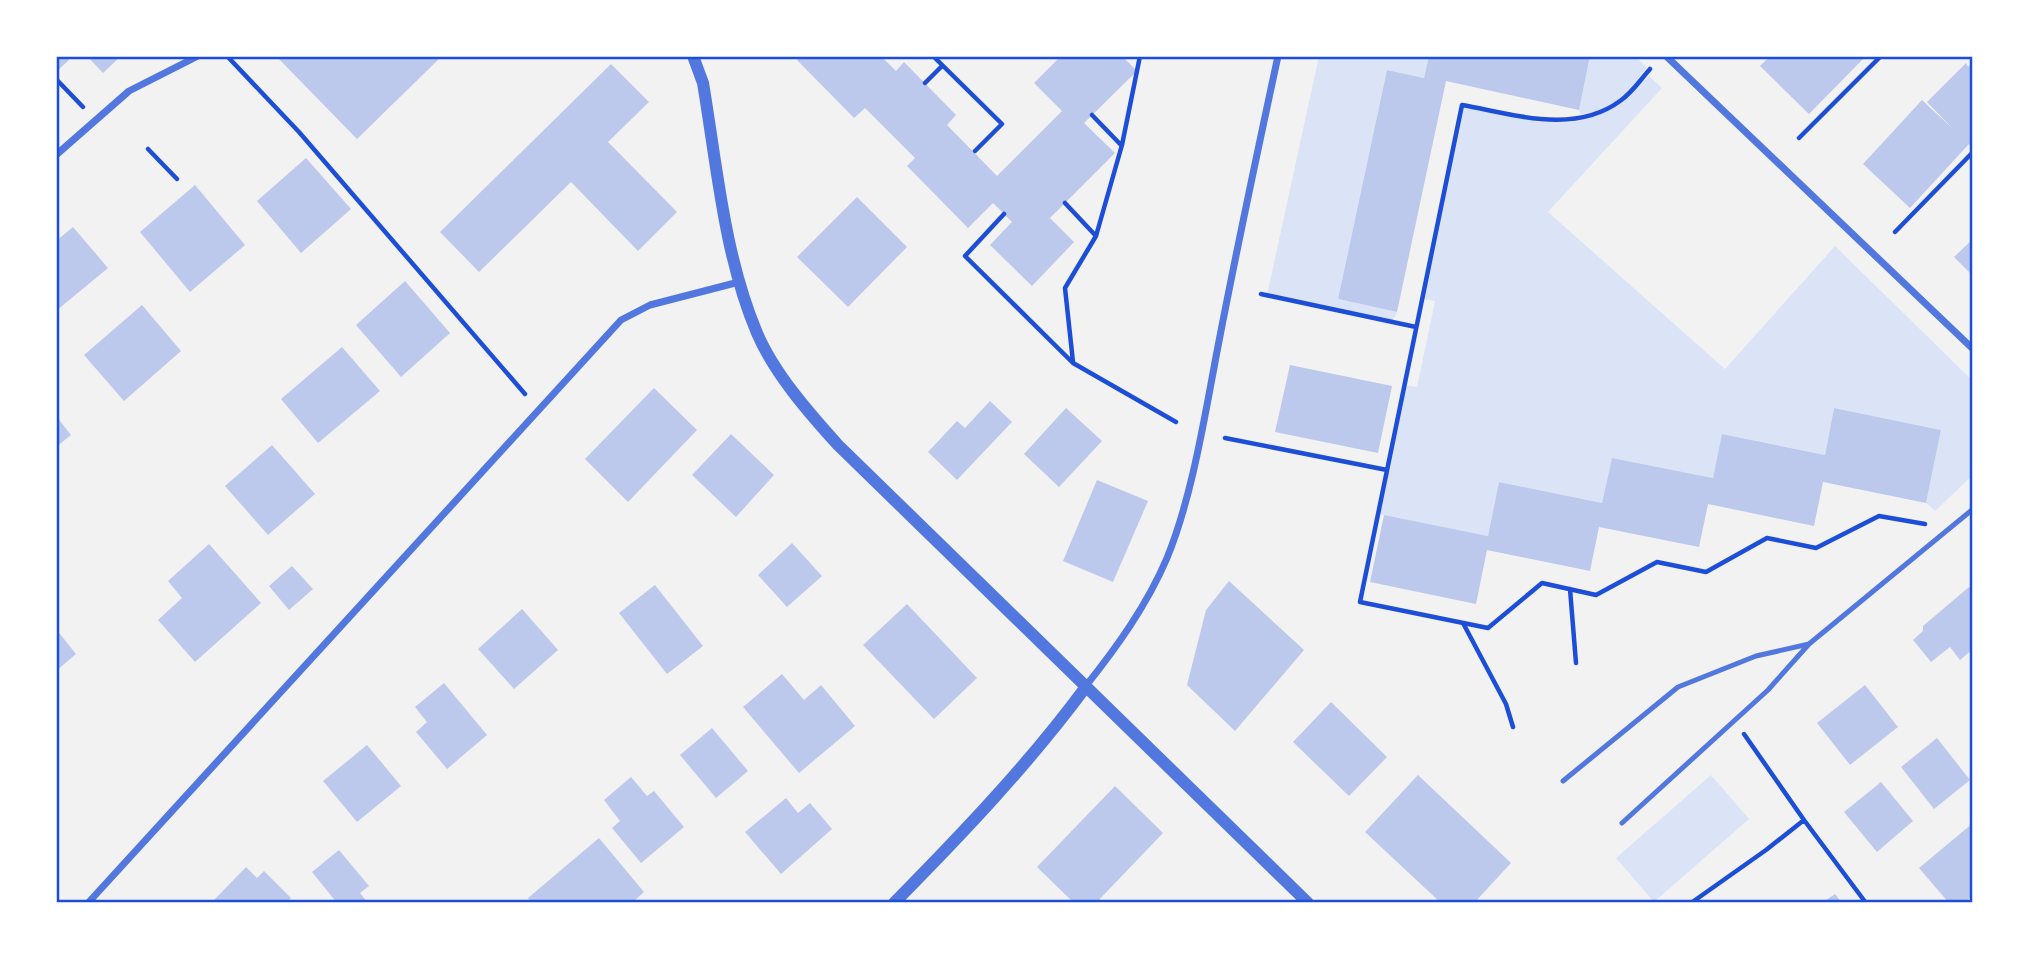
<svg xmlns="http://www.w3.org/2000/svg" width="2029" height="959" viewBox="0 0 2029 959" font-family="Overpass,sans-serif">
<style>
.green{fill:#dbe4f7}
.building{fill:#bdc9ec}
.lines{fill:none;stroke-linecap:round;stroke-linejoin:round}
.path{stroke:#1d4ed8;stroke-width:4.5}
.service{stroke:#5277de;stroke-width:5}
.minor{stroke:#5277de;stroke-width:7}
.tertiary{stroke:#5277de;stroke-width:12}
.neatline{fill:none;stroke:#1d4ed8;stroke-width:2.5}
</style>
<rect width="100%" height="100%" fill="#f2f2f2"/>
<!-- green -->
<path class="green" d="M 1319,56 L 1429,56 L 1424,78 L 1387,70 L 1338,299 L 1397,312 L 1392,322 L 1267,295 Z
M 1590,56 L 1635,56 L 1647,67 L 1624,98 L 1649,76 L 1662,88 L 1548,212 L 1725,369 L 1835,246 L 1973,381 L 1973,475 L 1935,511 L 1926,503 L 1941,430 L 1834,408 L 1825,455 L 1723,434 L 1713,478 L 1612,458 L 1602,503 L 1499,482 L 1488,536 L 1378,514 L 1404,385 L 1417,387 L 1435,301 L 1422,299 L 1462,105 L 1548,120 L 1582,118 L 1579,110 Z
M 1711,775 L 1749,819 L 1654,902 L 1616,858 Z"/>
<!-- building -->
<path class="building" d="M 56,56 L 65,56 L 69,60 L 56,72 Z
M 87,56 L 121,56 L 103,73 Z
M 276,56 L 442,56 L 357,139 Z
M 800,56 L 881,56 L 896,71 L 904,62 L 956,115 L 947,125 L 997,176 L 1062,111 L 1034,83 L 1061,56 L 1122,56 L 1137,71 L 1084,123 L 1115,153 L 1050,218 L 1074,242 L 1032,286 L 990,245 L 1012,222 L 993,203 L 968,228 L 907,166 L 915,158 L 865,108 L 854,118 L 797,60 Z
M 1429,56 L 1590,56 L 1579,110 L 1446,81 L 1397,312 L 1338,299 L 1387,70 L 1424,78 Z
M 1770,56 L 1866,56 L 1809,114 L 1760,66 Z
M 1973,62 L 1973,148 L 1969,144 L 1910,208 L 1863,164 L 1922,100 L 1953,129 L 1927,102 L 1966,63 L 1968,67 Z
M 611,64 L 649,102 L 608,142 L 677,212 L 638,251 L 571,182 L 479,272 L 440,232 Z
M 306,158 L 351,209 L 301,253 L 257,201 Z
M 195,185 L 245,245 L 190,292 L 140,232 Z
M 857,197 L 907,247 L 848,307 L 797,257 Z
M 73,227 L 108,268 L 56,311 L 56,241 Z
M 1973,239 L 1973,276 L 1954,257 Z
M 405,281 L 450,333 L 401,377 L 356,325 Z
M 142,305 L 181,351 L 124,401 L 84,355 Z
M 342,347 L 380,391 L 318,443 L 281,399 Z
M 1290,365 L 1392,386 L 1378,453 L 1275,432 Z
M 654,388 L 697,430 L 628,502 L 585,459 Z
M 990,401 L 1012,422 L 957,480 L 928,452 L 957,421 L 965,428 Z
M 1066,408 L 1102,441 L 1059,487 L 1024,454 Z
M 1834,408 L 1941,430 L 1926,503 L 1823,482 L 1814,526 L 1708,504 L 1699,547 L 1599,527 L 1590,571 L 1487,550 L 1476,604 L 1370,582 L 1384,515 L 1488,536 L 1499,482 L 1602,503 L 1612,458 L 1713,478 L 1722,434 L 1825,455 Z
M 56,416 L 71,435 L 56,447 Z
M 731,434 L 774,475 L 736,517 L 692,475 Z
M 272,445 L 315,494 L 268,535 L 225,486 Z
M 1097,480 L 1148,501 L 1113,582 L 1063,561 Z
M 792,543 L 822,576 L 787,607 L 758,575 Z
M 209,544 L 261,603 L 195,662 L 158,620 L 182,598 L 168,581 Z
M 292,566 L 313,589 L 289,610 L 269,586 Z
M 1229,581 L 1304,650 L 1235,731 L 1187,685 L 1206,610 Z
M 655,585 L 703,646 L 667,674 L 619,613 Z
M 1969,587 L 1973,592 L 1973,649 L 1960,660 L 1950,647 L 1931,662 L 1913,640 L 1923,631 L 1923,626 Z
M 907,604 L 977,678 L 934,719 L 863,645 Z
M 522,609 L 558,650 L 514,689 L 478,649 Z
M 56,629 L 76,654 L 56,671 Z
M 782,674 L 804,700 L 821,685 L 855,726 L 799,773 L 743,707 Z
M 444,683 L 487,735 L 447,769 L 416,732 L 427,722 L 415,707 Z
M 1865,685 L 1898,727 L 1850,765 L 1817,723 Z
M 1331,702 L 1387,757 L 1349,796 L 1293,742 Z
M 712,728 L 748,771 L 716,798 L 680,755 Z
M 1937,738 L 1970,780 L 1934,809 L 1901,767 Z
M 367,745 L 401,786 L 357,822 L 323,781 Z
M 1418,775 L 1511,863 L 1474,903 L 1441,903 L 1365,832 Z
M 631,777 L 647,796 L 654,791 L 684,827 L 641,863 L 612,828 L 620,821 L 604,800 Z
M 1881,782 L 1913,821 L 1877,852 L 1844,812 Z
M 1115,786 L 1163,833 L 1096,903 L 1074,903 L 1037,867 Z
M 786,798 L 798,813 L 810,803 L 832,829 L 781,874 L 745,832 Z
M 1973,823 L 1973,895 L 1964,903 L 1949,903 L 1919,868 Z
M 599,838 L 644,892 L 632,903 L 532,903 L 528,898 Z
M 339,850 L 369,886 L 360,893 L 368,903 L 337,903 L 312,872 Z
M 246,867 L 257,878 L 264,871 L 291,898 L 286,903 L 218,903 L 214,900 Z
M 1835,894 L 1842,903 L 1822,903 Z"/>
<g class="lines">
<!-- path -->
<path class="path" d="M 227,56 L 299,132 L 525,394
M 933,56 L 1002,124 L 975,151
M 1650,69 C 1641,79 1632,93 1620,101 C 1574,135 1513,114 1462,105 L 1360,602 L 1488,628 L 1542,583 L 1596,595 L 1657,562 L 1706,572 L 1767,538 L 1816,548 L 1879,516 L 1925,524
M 57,80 L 83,107
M 925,83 L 942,66
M 1092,115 L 1121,145
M 1799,138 L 1881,56
M 148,149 L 177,179
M 1065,203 L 1096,236
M 1004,214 L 965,256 L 1073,363 L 1176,422
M 1895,232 L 1973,152
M 1261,294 L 1416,327
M 1073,362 L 1065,288 L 1096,236 L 1122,145 L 1140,56
M 1225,438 L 1387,470
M 1570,589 L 1576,663
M 1463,623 L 1506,704 L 1513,727
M 1804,820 L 1866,903
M 1691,903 L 1766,850 L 1804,820 L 1744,734"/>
<!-- service -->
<path class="service" d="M 1563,781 L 1678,687 L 1756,656 L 1809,644
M 1622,823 L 1768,690 L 1809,644 L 1973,509"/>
<!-- minor -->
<path class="minor" d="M 1666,56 L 1973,349
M 56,155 L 129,91 L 198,56
M 1085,687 C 1117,647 1147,605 1167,558 C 1194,492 1206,407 1220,336 C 1238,243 1258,149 1278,56
M 88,903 L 621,320 L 650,305 L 739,282"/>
<!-- tertiary -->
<path class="tertiary" d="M 693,56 L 703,83 C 717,166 724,255 757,333 C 774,373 809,413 838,445 L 1308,903
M 894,903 C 961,835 1028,765 1085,688"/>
</g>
<!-- border -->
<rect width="2029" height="959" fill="none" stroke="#ffffff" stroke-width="116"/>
<rect x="58" y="58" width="1913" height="843" class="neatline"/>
</svg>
